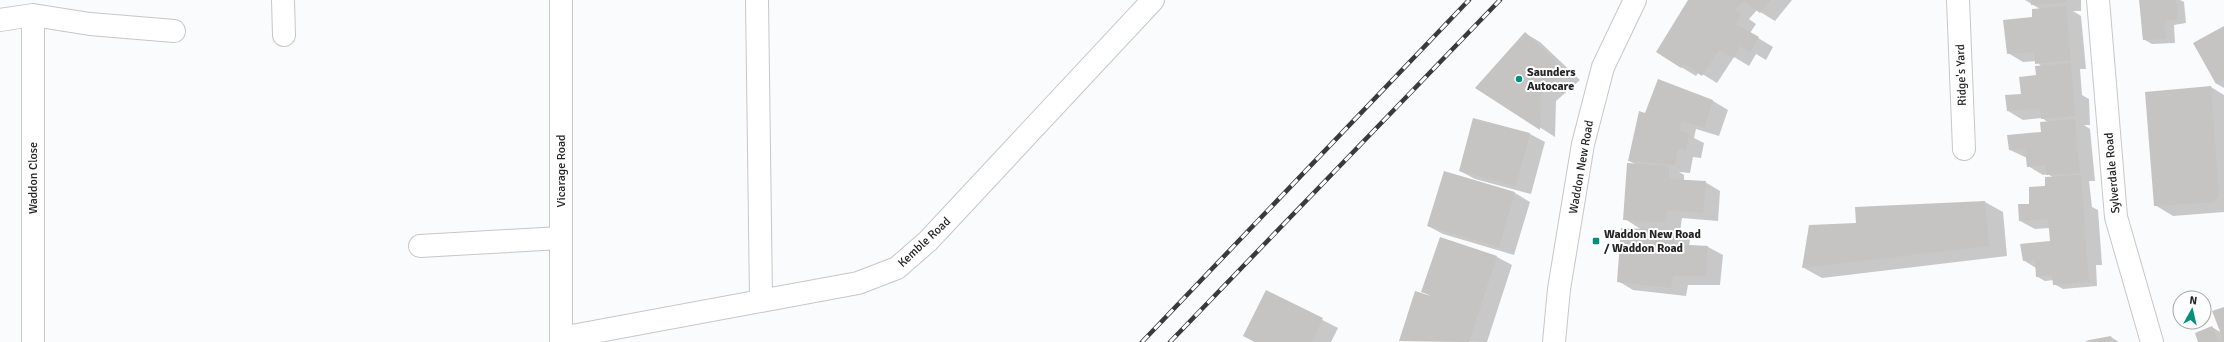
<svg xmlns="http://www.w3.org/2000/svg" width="2224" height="342" viewBox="0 0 2224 342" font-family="Signika,sans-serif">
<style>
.shadow{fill:#0003}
.building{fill:#c5c4c3}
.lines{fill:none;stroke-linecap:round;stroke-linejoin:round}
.minor-casing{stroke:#c7c7c8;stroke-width:24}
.minor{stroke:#fff;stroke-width:22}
.rail-casing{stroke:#3a3a3a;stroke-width:4.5}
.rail{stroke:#fff;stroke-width:3;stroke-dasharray:9;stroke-linecap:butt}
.poi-dot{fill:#03907a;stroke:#fff;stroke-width:1.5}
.labels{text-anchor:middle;stroke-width:4;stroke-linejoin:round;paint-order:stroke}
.poi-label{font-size:12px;font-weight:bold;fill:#242424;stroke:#fff;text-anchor:start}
.street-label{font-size:12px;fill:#242424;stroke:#fff}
</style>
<rect width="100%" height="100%" fill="#fafbfc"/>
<!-- shadow -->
<path class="shadow" d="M 1690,0 L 1792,0 L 1775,21 L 1757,10 L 1749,19 L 1756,24 L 1750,33 L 1773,47 L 1766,60 L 1756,54 L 1749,66 L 1734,57 L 1717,83 L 1699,72 L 1696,76 L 1681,67 Z
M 2025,0 L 2081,0 L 2081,11 L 2073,11 L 2081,16 L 2086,69 L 2080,69 L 2082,95 L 2089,99 L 2090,125 L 2084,125 L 2090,129 L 2095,181 L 2089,181 L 2092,207 L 2098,210 L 2102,265 L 2096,265 L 2097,286 L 2063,289 L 2054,284 L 2054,280 L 2045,281 L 2036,276 L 2036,268 L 2023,260 L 2051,242 L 2050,228 L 2035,229 L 2020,221 L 2030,205 L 2054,178 L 2048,174 L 2043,175 L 2028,166 L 2027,158 L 2010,150 L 2042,133 L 2049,123 L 2042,118 L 2023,120 L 2008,111 L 2037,76 L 2041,66 L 2036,61 L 2023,62 L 2008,53 L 2040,9 Z
M 2140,0 L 2180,0 L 2184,2 L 2186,23 L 2174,25 L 2175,43 L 2152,44 L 2143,39 Z
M 2224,27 L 2224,88 L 2217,84 Z
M 1525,33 L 1540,42 L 1580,80 L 1556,101 L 1555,137 L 1477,87 Z
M 1658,80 L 1713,101 L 1728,110 L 1719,136 L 1696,129 L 1694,138 L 1704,143 L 1701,158 L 1693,157 L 1690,173 L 1679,172 L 1684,175 L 1684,181 L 1705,182 L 1720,191 L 1718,221 L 1682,218 L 1680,232 L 1675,231 L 1690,240 L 1689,246 L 1708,247 L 1723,255 L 1720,285 L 1688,285 L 1686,296 L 1633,290 L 1618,281 L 1642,230 L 1625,219 L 1637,165 L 1629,161 Z
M 2211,87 L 2224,95 L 2224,212 L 2173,216 L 2155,205 Z
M 1530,134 L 1545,142 L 1531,194 L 1475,179 L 1460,171 Z
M 1515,193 L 1530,202 L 1514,255 L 1443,234 L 1428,226 Z
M 1985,202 L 2003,212 L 2007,256 L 1822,278 L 1804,268 L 1857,224 Z
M 1497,257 L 1512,265 L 1487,342 L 1400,341 L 1430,296 L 1423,291 Z
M 1266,291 L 1338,328 L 1331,342 L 1255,342 L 1244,336 Z
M 2224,308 L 2224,342 L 2199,342 L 2212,327 L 2222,333 Z
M 2111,337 L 2119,342 L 2090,342 Z"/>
<!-- building -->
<path class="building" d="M 1688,0 L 1771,0 L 1760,13 L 1744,1 L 1734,10 L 1741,14 L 1736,24 L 1759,37 L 1750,52 L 1740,46 L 1734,58 L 1719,50 L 1702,76 L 1684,64 L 1681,68 L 1656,52 Z
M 2031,0 L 2066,0 L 2066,3 L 2031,5 Z
M 2139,0 L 2176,0 L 2178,19 L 2165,21 L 2166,39 L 2143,40 Z
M 2066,6 L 2071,60 L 2035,64 L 2034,52 L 2007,54 L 2003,20 L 2032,17 L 2032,9 Z
M 2224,26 L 2224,80 L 2216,84 L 2193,43 Z
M 1525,32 L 1566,71 L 1542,92 L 1540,130 L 1475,88 Z
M 2071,63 L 2075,116 L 2041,119 L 2040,109 L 2007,111 L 2005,95 L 2021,94 L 2019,77 L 2036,75 L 2035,66 Z
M 1658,79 L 1713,100 L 1704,128 L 1681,121 L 1679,131 L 1689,134 L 1686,150 L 1678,149 L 1675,165 L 1628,161 L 1639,111 L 1645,113 Z
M 2211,86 L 2219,195 L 2214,202 L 2154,206 L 2145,92 Z
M 1473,118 L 1530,133 L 1516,186 L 1459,171 Z
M 2075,119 L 2080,173 L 2046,175 L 2045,165 L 2027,167 L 2025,149 L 2009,150 L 2007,135 L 2041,132 L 2040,122 Z
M 1627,163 L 1669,166 L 1669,179 L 1706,181 L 1703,213 L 1667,210 L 1666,223 L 1623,220 Z
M 1444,171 L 1515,192 L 1499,247 L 1427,226 Z
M 2081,175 L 2089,282 L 2053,285 L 2052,275 L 2036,277 L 2035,260 L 2023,261 L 2020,244 L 2050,241 L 2048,219 L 2019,221 L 2018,204 L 2029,204 L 2029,187 L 2045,186 L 2045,177 Z
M 1985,201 L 1989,246 L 1802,268 L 1809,225 L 1856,223 L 1855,207 Z
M 1621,228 L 1675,230 L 1674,244 L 1708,246 L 1706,276 L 1673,276 L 1671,288 L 1617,282 Z
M 1440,237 L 1497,256 L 1469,342 L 1399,341 L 1415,291 L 1450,302 L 1421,292 Z
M 1266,290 L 1323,318 L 1312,342 L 1255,342 L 1243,336 Z
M 2224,307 L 2224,342 L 2198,342 L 2195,333 L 2212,326 L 2218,341 L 2223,339 L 2212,311 Z
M 2111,336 L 2112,342 L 2085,342 L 2089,340 Z"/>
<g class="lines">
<defs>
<path id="minor" d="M 283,0 L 284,35
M 561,0 L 561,342
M 757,0 L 761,300
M 1958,0 L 1964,149
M 2098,0 L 2116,217 L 2152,342
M 33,15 L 90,24 L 174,31
M 0,20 L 33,15 L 33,342
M 420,246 L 560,238
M 561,338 L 858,283 L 897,268 L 928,241 L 1153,0
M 1554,342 L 1559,289 L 1583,144 L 1603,67 L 1635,0"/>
</defs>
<!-- minor casing -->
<use href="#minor" class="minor-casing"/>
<!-- minor -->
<use href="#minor" class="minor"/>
<defs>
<path id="rail" d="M 1142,342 L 1469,0
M 1170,342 L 1500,0"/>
</defs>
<!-- rail casing -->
<use href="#rail" class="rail-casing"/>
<!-- rail -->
<use href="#rail" class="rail"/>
</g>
<!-- markers -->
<g class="poi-dot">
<circle cx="1519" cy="79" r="4"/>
<rect x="1592" y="237" width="8" height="8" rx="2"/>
</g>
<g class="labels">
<!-- poi labels -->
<g class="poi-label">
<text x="1527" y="76">Saunders<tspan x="1527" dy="14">Autocare</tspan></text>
<text x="1604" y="238">Waddon New Road<tspan x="1604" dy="14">/ Waddon Road</tspan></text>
</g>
<!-- street labels -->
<g class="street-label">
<text transform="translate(1961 75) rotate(-92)" y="4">Ridge's Yard</text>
<text transform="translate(1581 167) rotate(-80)" y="4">Waddon New Road</text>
<text transform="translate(561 171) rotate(-90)" y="4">Vicarage Road</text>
<text transform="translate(2112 173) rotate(-95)" y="4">Sylverdale Road</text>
<text transform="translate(33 178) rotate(-90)" y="4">Waddon Close</text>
<text transform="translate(924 242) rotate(-43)" y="4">Kemble Road</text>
</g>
</g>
<!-- north arrow -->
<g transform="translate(2192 310) rotate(8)"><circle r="19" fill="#ffffff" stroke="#a7a7a7"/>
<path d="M0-3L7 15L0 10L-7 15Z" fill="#03907a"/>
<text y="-6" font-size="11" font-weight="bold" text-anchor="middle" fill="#242424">N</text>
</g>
</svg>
